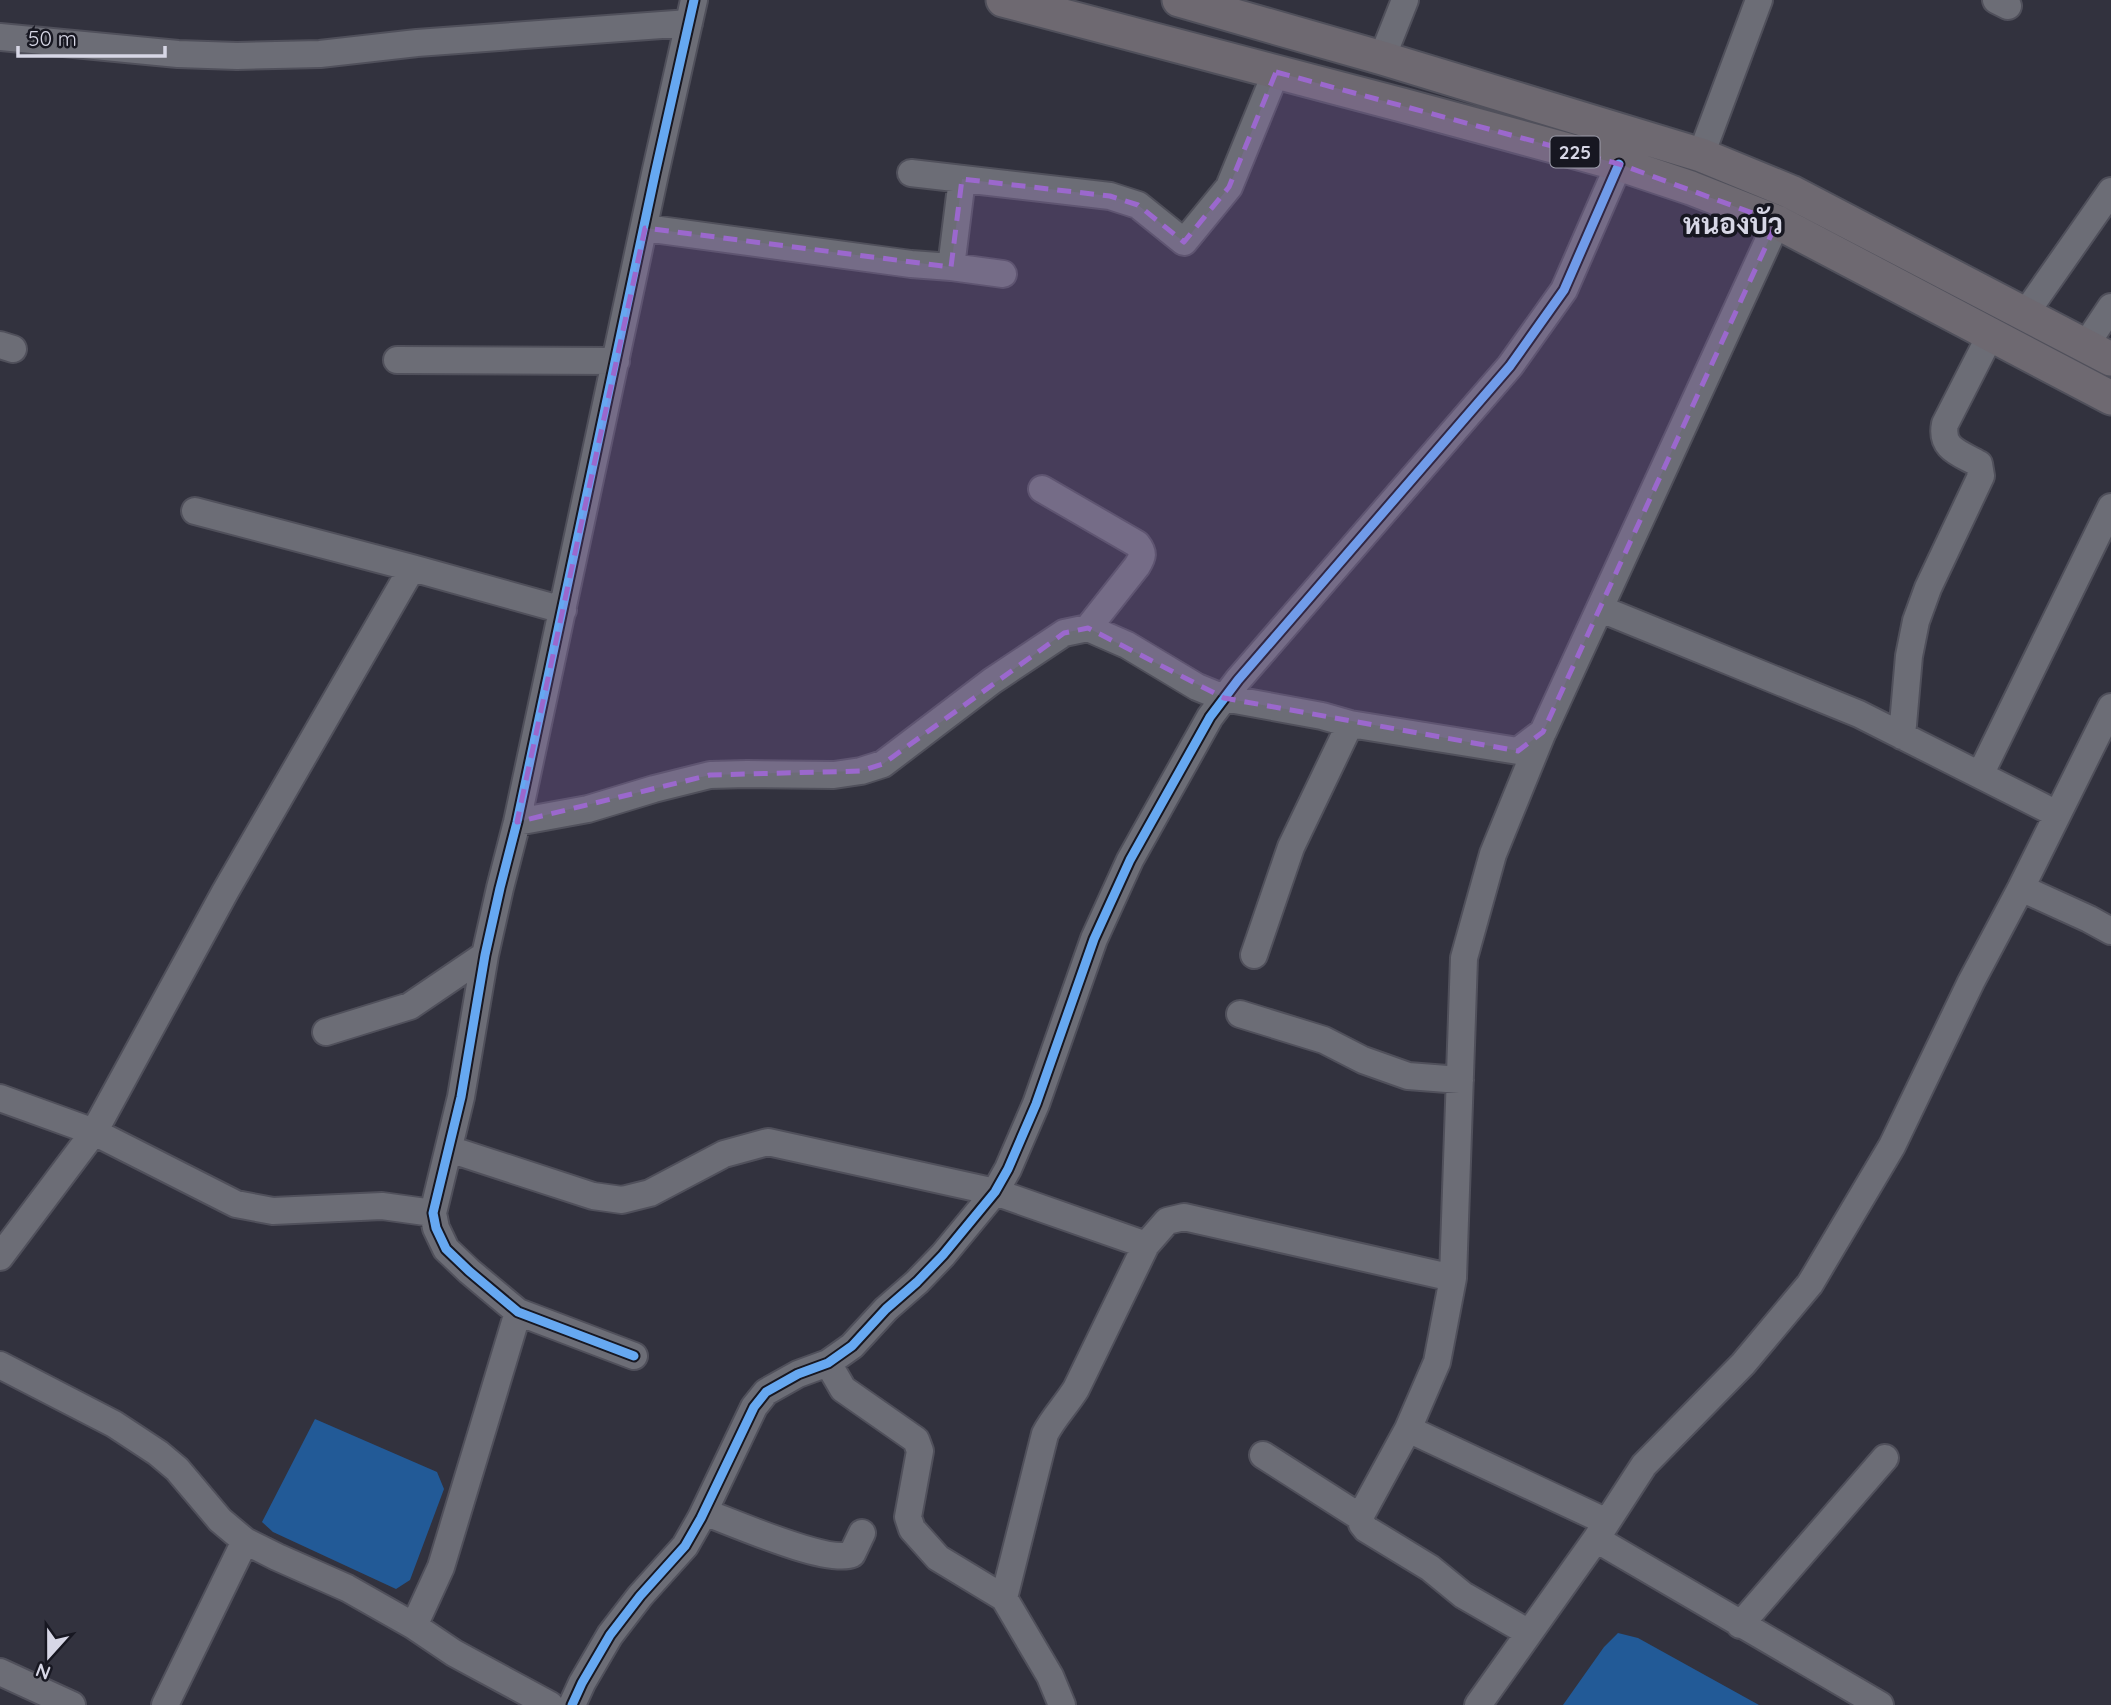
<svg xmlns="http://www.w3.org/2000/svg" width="2111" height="1705" viewBox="0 0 2111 1705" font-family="Quicksand,Sarabun,sans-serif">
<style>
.water{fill:#225a97}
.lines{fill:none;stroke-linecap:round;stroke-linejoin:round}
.minor-casing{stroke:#50505b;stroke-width:30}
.major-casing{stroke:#50505b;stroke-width:37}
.minor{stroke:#6c6d76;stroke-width:26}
.major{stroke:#6e6971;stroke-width:33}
.cycleway-casing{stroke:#171721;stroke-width:13}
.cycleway{stroke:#66a8f1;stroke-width:9}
.marked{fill:#9b68cd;fill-opacity:0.2;stroke:#9b68cd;stroke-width:5;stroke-dasharray:14 9;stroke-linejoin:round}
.labels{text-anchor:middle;stroke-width:7;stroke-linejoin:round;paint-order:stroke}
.shield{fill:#171721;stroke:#9d9dab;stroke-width:2}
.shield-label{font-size:19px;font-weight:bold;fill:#d7d7e6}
.district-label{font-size:28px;font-weight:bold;fill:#d7d7e6;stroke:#171721}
</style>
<rect width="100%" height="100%" fill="#32323e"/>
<!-- water -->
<path class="water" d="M 315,1419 L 437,1472 L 444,1489 L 410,1580 L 396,1589 L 273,1532 L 262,1522 Z
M 1618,1633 L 1638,1638 L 1759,1705 L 1563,1705 L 1604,1647 Z"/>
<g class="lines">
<defs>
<path id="minor" d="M 1996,0 L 2008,6
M 0,37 L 178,54 L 237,56 L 320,54 L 417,43 L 689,23
M 1382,58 L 1405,0
M 1701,155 L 1759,0
M 911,173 L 1110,196 L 1138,205 L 1184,242 L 1229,187 L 1276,72
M 645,228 L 911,264 L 951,267 L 1003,274
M 951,267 L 962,179
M 2025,314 L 2111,191
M 0,345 L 13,349
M 2085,346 L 2111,307
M 397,360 L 616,361
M 1042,489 L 1137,544 C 1144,553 1143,556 1137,566 L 1088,628
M 195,511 L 412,568 L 563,610
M 1601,609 L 1859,714 L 2057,814
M 1902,736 L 1909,656 L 1916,621 L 1928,588 L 1981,476 L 1979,464 C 1960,453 1940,449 1945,424 L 1991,334
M 1980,775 L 2111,507
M 517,822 L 588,809 L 654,789 L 710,775 L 747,774 L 834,775 L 861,771 L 883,764 L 992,681 L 1064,633 L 1088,628 L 1127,645 L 1197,687 L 1224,698 L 1322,716 L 1350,724 L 1518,751 L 1543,732 L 1777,222
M 2021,888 L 2089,919 L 2111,931
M 1254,955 L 1291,847 L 1350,724
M 1240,1014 L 1324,1040 L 1363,1060 L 1408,1076 L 1460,1080
M 326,1032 L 410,1006 L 485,955
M 0,1098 L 94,1132 L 236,1204 L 273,1211 L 382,1206 L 433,1213
M 449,1149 L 593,1196 L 622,1200 L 650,1193 L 724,1154 L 768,1142 L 995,1192 L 1146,1245
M 0,1257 L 94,1132 L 225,892 L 412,568
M 634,1356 L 518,1312 L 469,1271 L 446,1249 L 436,1228 L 433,1213 L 461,1097 L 485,955 L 500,888 L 517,822 L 655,174 L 694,0
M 828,1363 L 843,1389 L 916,1440 L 920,1451 L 908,1517 L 912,1529 L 938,1558 L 1004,1598 L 1050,1676 L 1062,1705
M 0,1365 L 114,1424 L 158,1453 L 177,1469 L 220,1520 L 245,1541 L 277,1557 L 347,1588 L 414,1626 L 454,1653 L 550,1705
M 1408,1429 L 1607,1522
M 1263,1455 L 1360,1517
M 704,1512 C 732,1522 828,1565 852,1554 L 862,1533
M 1596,1539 L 1880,1705
M 1004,1598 L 1045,1434 C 1053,1418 1066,1405 1076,1389 L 1146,1245 L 1167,1221 L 1184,1217 L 1453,1278
M 1740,1625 L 1885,1458
M 414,1626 L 441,1567 L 518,1312
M 1529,1633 L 1463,1595 L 1430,1568 L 1366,1529 L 1362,1524 L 1360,1517 L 1408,1429 L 1437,1362 L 1453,1278 L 1464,958 L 1493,854 L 1542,734
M 0,1672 L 72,1705
M 165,1705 L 245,1541
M 572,1705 L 582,1683 L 610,1635 L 640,1596 L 685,1546 L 701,1518 L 754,1407 L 766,1392 L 798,1374 L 828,1363 L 852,1346 L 886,1309 L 917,1282 L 943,1255 L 995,1192 L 1008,1169 L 1036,1104 L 1094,939 L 1130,860 L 1210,717 L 1238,680 L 1510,366 L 1564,290 L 1619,164
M 1478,1705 L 1596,1539 L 1644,1465 L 1743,1364 L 1810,1284 L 1892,1146 L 1971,982 L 2021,888 L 2111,707"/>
<path id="major" d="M 1003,0 L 1402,105 L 1619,164 L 1691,188 L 1777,222 L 2111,398
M 1179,0 L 1382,58 L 1701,155 L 1791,192 L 2111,359"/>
</defs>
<!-- minor casing -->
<use href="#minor" class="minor-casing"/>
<!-- major casing -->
<use href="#major" class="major-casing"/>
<!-- minor -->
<use href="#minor" class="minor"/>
<!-- major -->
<use href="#major" class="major"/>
<defs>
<path id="cycleway" d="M 634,1356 L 518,1312 L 469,1271 L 446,1249 L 436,1228 L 433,1213 L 461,1097 L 485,955 L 500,888 L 517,822 L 655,174 L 694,0
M 572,1705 L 582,1683 L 610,1635 L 640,1596 L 685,1546 L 701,1518 L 754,1407 L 766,1392 L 798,1374 L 828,1363 L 852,1346 L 886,1309 L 917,1282 L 943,1255 L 995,1192 L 1008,1169 L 1036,1104 L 1094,939 L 1130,860 L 1210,717 L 1238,680 L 1510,366 L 1564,290 L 1619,164"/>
</defs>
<!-- cycleway casing -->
<use href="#cycleway" class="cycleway-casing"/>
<!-- cycleway -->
<use href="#cycleway" class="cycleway"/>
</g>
<!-- marked area -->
<path class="marked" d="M 1276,72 L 1619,164 L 1777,222 L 1543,732 L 1518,751 L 1224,698 L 1088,628 L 1064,633 L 883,764 L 861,771 L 710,775 L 517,822 L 645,228 L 951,267 L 962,179 L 1110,196 L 1138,205 L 1184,242 L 1229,187 Z"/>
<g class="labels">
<!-- shield labels -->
<rect class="shield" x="1550.5" y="136.5" width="49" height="31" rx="5"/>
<g class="shield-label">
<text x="1575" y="159">225</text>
</g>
<!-- district labels -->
<g class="district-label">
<text x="1733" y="234">หนองบัว</text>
</g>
</g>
<!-- north arrow -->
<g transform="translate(49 1656) rotate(201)" stroke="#171721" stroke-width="5" paint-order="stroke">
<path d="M0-5L12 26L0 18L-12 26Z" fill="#d7d7e6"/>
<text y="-10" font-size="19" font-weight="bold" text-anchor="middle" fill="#d7d7e6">N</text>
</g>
<!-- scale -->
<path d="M18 46v10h147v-10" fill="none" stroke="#d7d7e6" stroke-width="3.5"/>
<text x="28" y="46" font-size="21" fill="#d7d7e6" stroke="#171721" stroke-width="5" paint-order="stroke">50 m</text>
</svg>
